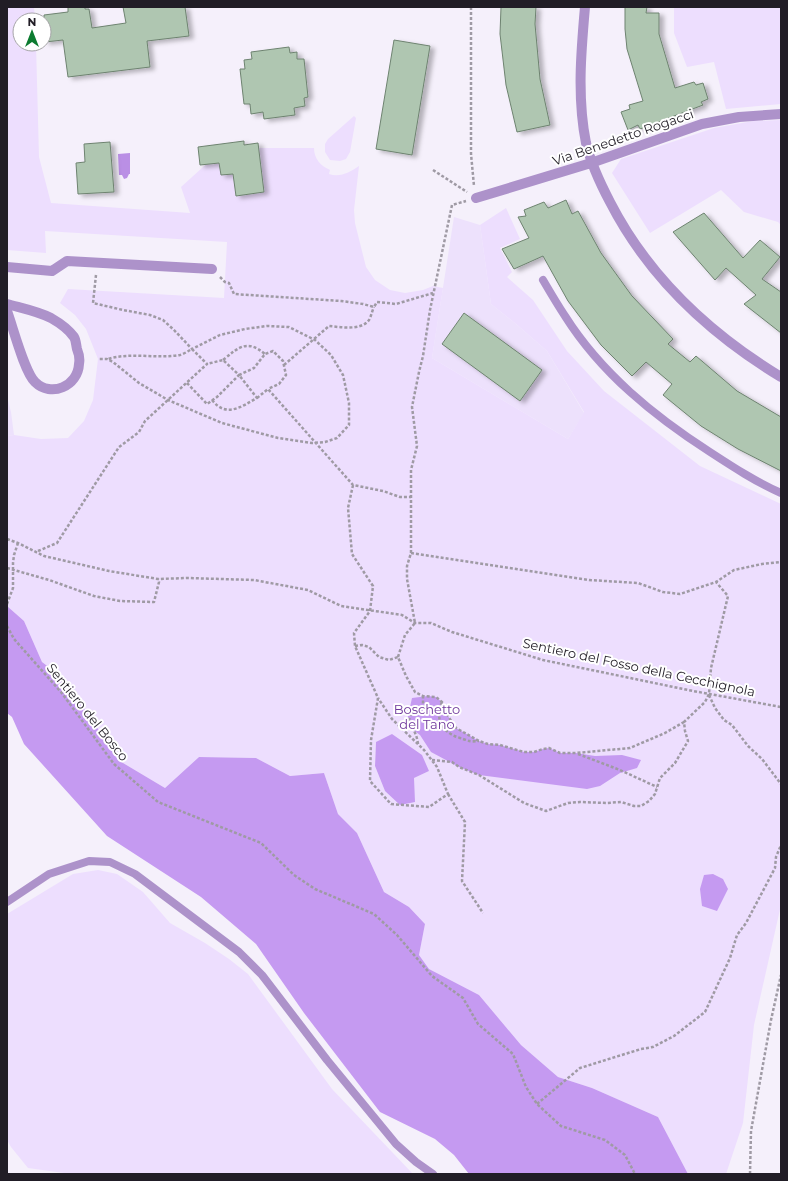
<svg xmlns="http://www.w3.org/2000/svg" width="788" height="1181" viewBox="0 0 788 1181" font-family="Montserrat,sans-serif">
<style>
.built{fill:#ede1fc}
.green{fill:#eddefe;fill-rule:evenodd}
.forest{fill:#c59af1}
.water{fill:#ba8fe5}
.building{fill:#afc6b1;stroke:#6e8370;filter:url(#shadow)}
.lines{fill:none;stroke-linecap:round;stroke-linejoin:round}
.path{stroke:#9f9aa4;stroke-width:2.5;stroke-dasharray:3 2;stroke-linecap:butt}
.service{stroke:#ad92ca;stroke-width:8}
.minor{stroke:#ad92ca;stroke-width:10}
.labels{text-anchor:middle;stroke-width:4;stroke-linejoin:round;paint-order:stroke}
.street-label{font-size:13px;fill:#211d26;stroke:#fff}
.park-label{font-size:13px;fill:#6e369b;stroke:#fff}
</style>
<defs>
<filter id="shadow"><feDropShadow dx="4.5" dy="2.5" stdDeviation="2" flood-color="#0004"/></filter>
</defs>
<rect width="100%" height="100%" fill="#f5f0fb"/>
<!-- built -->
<path class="built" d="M 454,217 L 480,225 L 491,304 L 516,324 L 547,351 L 584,413 L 568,439 L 432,358 Z
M 7,396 L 11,412 L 14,435 L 7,436 Z"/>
<!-- green -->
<path class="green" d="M 7,7 L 34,7 L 35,20 L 20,20 L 20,44 L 36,44 L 39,157 L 51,203 L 190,213 L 181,187 L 224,148 L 314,148 C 314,159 321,166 330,170 L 329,174 C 340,178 350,172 359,166 L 354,210 L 355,223 L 366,267 L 375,280 L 390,290 L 405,293 L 423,290 L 433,286 L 443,288 L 432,358 L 568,439 L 584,412 L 547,351 L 516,324 L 491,304 L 480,225 L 506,208 L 520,239 L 500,248 L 512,272 L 507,277 L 533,300 L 567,351 L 604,391 L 700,466 L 781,504 L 781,905 L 754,1025 L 743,1123 L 726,1174 L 688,1174 L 658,1117 L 592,1088 L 558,1077 L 521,1045 L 479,995 L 429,969 L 419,955 L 425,924 L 409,907 L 384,892 L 357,833 L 338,814 L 324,773 L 290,776 L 256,758 L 199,757 L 165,788 L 118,760 L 67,681 L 42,662 L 24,621 L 7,606 L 7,436 L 14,435 L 41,439 L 68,438 L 84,421 L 93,400 L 98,359 L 86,329 L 75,315 L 60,303 L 68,289 L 224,298 L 227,242 L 45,231 L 46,253 L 7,250 ZM 376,742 L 429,771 L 385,791 L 375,766 Z
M 674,7 L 781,7 L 781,104 L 726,109 L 714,62 L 687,67 L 674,33 Z
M 354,116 L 356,118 L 350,152 L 346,159 L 340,161 L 330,160 L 325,152 L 325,144 L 328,139 Z
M 781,120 L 781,225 L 778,222 L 744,212 L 721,190 L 650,233 L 612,173 L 621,159 L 714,128 L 753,121 Z
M 98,870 L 117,874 L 143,892 L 170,923 L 205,943 L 229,959 L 248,974 L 332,1089 L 413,1174 L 71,1174 L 28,1168 L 11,1147 L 7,1140 L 7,914 L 73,874 Z"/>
<!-- forest -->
<path class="forest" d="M 7,606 L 24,621 L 42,662 L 67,681 L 118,760 L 165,788 L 199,757 L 256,758 L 290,776 L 324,773 L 338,814 L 357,833 L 384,892 L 409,907 L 425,924 L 419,955 L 429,969 L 479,995 L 521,1045 L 558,1077 L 592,1088 L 658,1117 L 688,1174 L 469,1174 L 454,1155 L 435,1139 L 380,1112 L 304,1013 L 256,944 L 201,897 L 107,836 L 24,744 L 12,717 L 7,713 Z
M 428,696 L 436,697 L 442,702 L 446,713 L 456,728 L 479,741 L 488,744 L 500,745 L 524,752 L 534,752 L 543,749 L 549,748 L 560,753 L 576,753 L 595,756 L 622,755 L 641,760 L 637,768 L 620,773 L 600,786 L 587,789 L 479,775 L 459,767 L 431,752 L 420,735 L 406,725 L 412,698 Z
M 392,734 L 422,755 L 429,771 L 414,778 L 415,802 L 400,805 L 385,791 L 375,766 L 376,742 Z
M 713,874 L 723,879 L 728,889 L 717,911 L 702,906 L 700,889 L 704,875 Z"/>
<!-- water -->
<path class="water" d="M 130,153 L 130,174 L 129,174 L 127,178 L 124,179 L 122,175 L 119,175 L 118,154 Z"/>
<!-- building -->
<path class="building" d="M 68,7 L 85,7 L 85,9 L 89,9 L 92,28 L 126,23 L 123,7 L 185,7 L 189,36 L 147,41 L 150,67 L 68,77 L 63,40 L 45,42 L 44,35 L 44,15 L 68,12 Z
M 501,7 L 536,7 L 535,24 L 540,79 L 550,125 L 517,132 L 506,85 L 500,34 Z
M 625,7 L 647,7 L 646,13 L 659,13 L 659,34 L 675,88 L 694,82 L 696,85 L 703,83 L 708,99 L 701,102 L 703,105 L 640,129 L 638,125 L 628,130 L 621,112 L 630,109 L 629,105 L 643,101 L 627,49 L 625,29 Z
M 394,40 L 430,46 L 412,155 L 376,149 Z
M 289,47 L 290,53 L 297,52 L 297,59 L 304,59 L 308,97 L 304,98 L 305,106 L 294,108 L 295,115 L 264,119 L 263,112 L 251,114 L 250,104 L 244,104 L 240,69 L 245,69 L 244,60 L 252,59 L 251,52 Z
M 244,141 L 244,145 L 258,143 L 264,192 L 236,196 L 233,174 L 221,175 L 219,163 L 200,165 L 198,147 Z
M 110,142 L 114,192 L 78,194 L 76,163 L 85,162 L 84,144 Z
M 566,200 L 572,214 L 578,211 L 601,253 L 632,296 L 673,339 L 668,344 L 690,362 L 696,356 L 737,391 L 781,417 L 781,471 L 738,449 L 701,426 L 663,395 L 672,384 L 646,362 L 632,376 L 601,345 L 568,301 L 543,256 L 514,269 L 502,249 L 529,238 L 518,217 L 526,216 L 524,210 L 544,202 L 548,208 Z
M 704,213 L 743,258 L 760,240 L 780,257 L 762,279 L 781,292 L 781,333 L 744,304 L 756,295 L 726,268 L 715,280 L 673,232 Z
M 464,313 L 542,370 L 520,401 L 442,344 Z"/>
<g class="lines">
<!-- path -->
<path class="path" d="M 471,7 L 471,154 L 474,186
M 433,170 L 467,192
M 96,275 L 93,303 L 123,310 L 150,315 L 163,320 L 174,330 L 192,349 L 220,335 L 245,329 L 267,326 L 289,327 L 315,340 L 331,355 L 343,375 L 349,403 L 349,425 L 337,438 L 325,442 L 312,443 L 278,438 L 222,423 L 168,400 L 139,383 L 113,362 L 107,359 L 98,359
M 220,277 L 225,282 L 229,283 L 234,294 L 341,301 L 363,304 L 374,307 L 377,302 L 396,304 L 433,293
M 223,360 C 239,347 247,339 265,354
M 284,365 L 329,326 C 340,327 361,331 369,320 C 371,317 372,311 374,307
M 187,383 L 207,404 L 217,397 L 239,375 L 223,360 L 207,364
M 257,398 L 268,389 L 353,485 L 383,491 L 400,497 L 411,497
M 212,400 C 226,418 241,407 257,398 L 239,375 L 254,368 L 265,354 L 273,351 L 283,361 L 286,375 L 279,384 L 268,389
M 353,485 L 348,508 L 352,554 L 373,586 L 370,611 L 354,633 L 355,646 L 378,698 L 371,740 L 370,781 L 391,804 L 429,807 L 448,794 L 437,767 L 424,750 L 392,719 L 378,698
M 7,539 L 18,543 L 44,556 L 109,571 L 158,579 L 187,578 L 254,580 L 308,590 L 341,606 L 402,615 L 415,623 L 431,623 L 452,632 L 543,660 L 693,691 L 781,707
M 38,551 L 57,543 L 119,447 L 139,432 L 145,421 L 207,364 L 192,349 C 188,351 184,354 180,355 C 157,359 130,352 108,359
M 411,553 L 411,470 L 417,446 L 412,407 L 419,372 L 423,356 L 430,310 L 452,205 L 466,201
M 7,568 L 49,580 L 94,596 L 120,601 L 154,602 L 159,582 L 158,579
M 7,604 L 13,588 L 13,563 L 14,555 L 18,543
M 7,626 L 14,639 L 61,692 L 114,764 L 158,802 L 261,843 L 294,875 L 315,889 L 374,914 L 397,935 L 432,976 L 463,998 L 478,1024 L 513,1054 L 526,1087 L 537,1104 L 561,1126 L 605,1140 L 625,1155 L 635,1174
M 355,646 L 362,645 L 369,647 L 379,657 L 389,660 L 398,657 L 406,676 L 415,692 L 423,696 L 436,697 L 442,702 L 446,713 L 456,728 L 479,741 L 488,744 L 500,745 L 524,752 L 534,752 L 543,749 L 549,748 L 560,753 L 576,753 L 630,748 L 665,733 L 684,722
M 398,657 L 405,635 L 415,623 L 407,579 L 407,566 L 411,553 L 589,580 L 638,583 L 663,592 L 680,594 L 716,582 L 734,570 L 762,564 L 781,562
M 709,695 L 715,708 L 724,720 L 732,725 L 748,746 L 762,759 L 781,784
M 442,702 C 434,720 443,733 460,738 C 470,741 468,742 479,741
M 418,744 C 417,734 412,728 409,720 L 411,714 L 419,712 L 423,706 L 423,696
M 578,754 L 620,770 L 657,787
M 432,760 L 452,762 L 459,767 L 479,775 L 524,803 L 546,811 L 568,803 L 580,802 L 607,803 L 621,802 L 634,806 L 641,806 L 649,801 L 655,794 L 660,778 L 675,763 L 688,741 L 685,731 L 684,722 L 705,702 L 709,694 L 711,668 L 728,596 L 716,582
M 448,794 L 465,822 L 462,881 L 483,913
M 537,1104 L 580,1068 L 641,1049 L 653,1047 L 674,1036 L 705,1012 L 730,958 L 737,935 L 746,923 L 775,868 L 776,857 L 781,845
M 750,1174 L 751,1131 L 771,1020 L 781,975"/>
<!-- service -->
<path class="service" d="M 543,280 C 550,292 557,304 565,316 C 601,373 654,416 710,452 C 733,467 756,482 781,493
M 7,902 L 49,874 L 89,861 L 110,862 L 135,874 L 239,952 L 262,975 L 327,1060 L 396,1144 L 416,1162 L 433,1174"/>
<!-- minor -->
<path class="minor" d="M 585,7 C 581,52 577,98 586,143 C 591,164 600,183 610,202 C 648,276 710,334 781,377
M 476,198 L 591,163 L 702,124 L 739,117 L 781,114
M 7,267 L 52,271 L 67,261 L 212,269
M 7,304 C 21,308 37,311 51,318 C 58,322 69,330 74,337 C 76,340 76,345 77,349 C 79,354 80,359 79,364 C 78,386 51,398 35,382 C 24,371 13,327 7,311"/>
</g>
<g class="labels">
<!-- street labels -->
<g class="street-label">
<text transform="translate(623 137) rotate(-19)" y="5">Via Benedetto Rogacci</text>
<text transform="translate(639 667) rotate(12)" y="5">Sentiero del Fosso della Cecchignola</text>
<text transform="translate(88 712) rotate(51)" y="5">Sentiero del Bosco</text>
</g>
<!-- park labels -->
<g class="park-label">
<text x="427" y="714">Boschetto<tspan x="427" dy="15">del Tano</tspan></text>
</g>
</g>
<!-- border -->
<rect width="788" height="1181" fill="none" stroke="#211d26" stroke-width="16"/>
<!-- north arrow -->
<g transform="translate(32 32)"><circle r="19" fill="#ffffff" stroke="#a6a5a8"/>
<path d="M0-3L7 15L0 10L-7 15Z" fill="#0c7b30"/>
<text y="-6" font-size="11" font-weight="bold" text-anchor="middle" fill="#211d26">N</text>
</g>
</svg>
